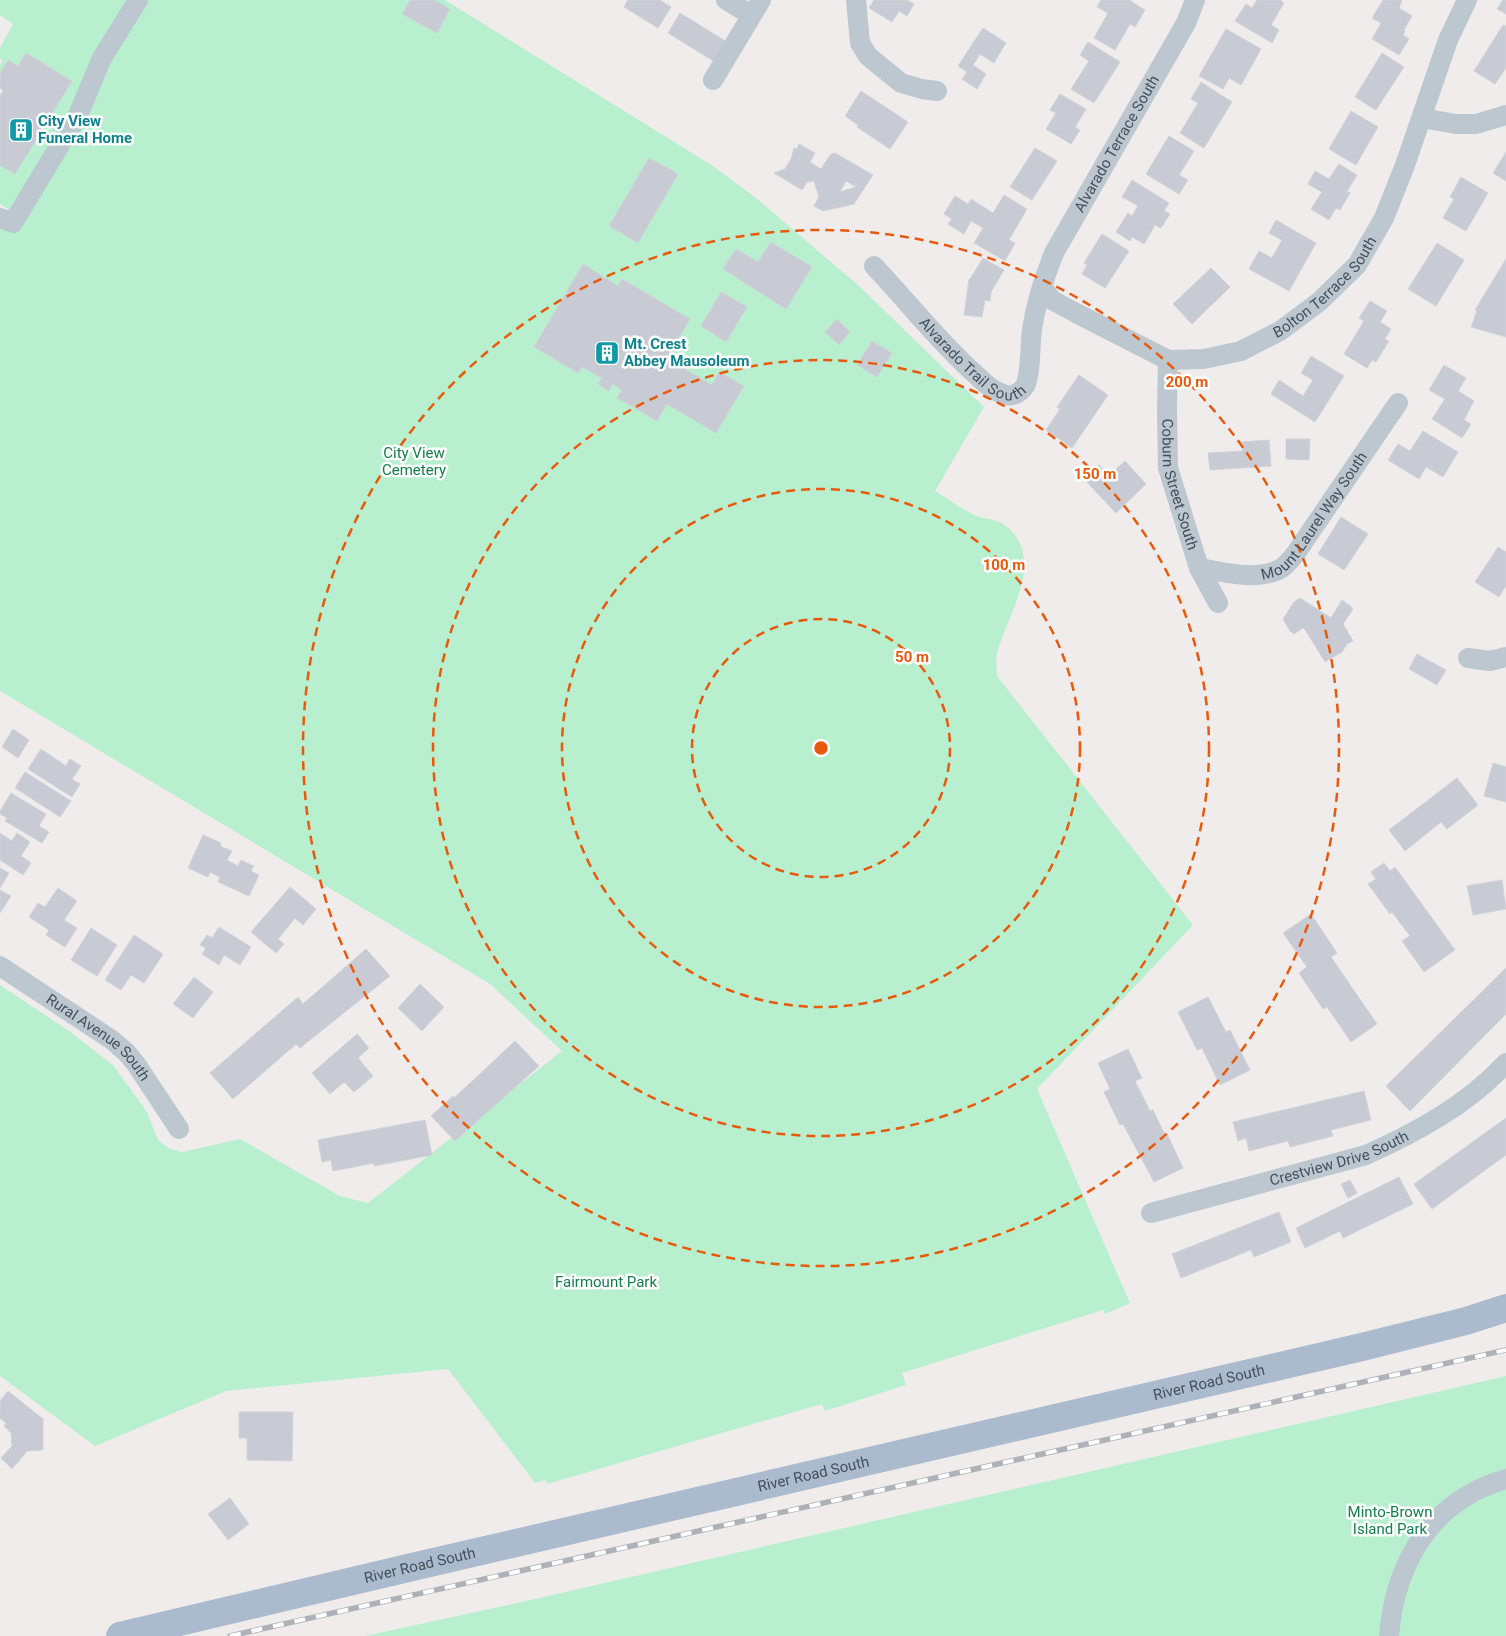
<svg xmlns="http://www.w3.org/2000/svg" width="1506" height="1636" viewBox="0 0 1506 1636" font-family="Roboto,sans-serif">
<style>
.green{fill:#b8f0cf}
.building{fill:#c8cbd3;stroke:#d0d3d9;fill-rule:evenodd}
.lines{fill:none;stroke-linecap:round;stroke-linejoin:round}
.street{stroke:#bcc7d0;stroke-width:20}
.primary{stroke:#abbbcd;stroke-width:28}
.rail-casing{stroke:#aeb2b8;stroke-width:5.5}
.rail{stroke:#fff;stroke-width:4;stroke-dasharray:11;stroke-linecap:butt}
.ring{fill:none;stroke:#e8590c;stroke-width:2.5;stroke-dasharray:9 6}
.labels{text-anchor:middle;stroke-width:5;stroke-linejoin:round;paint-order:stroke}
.culture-label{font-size:15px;font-weight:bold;fill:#0d838f;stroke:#fff;text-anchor:start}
.street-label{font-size:15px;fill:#44505b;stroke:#fff}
.park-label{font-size:15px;fill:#127f4b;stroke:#fff}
.centre{fill:#e8590c;stroke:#fff;stroke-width:2.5}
.ring-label{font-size:15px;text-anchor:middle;font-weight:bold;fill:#e8590c;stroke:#fff;stroke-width:5;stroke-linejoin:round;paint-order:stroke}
</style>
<rect width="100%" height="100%" fill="#f0ecec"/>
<!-- green -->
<path class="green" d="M 0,0 L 445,0 L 713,166 L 756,198 L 858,285 L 984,407 L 935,491 C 947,498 964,511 977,516 C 988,520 996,518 1006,526 C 1046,558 1009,613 998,650 C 995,658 997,668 997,676 L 1193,925 L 1037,1089 L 1130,1303 L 1105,1314 L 1103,1310 L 902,1373 L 906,1385 L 825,1411 L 822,1404 L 547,1484 L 545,1480 L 535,1483 L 448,1369 L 226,1391 L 95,1446 L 0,1376 L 0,985 L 69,1031 L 113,1065 L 147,1112 L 158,1140 L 168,1148 L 182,1152 L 240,1139 L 340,1196 L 368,1203 L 562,1051 L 490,984 L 0,691 L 0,222 L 8,209 L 0,204 L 0,95 L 3,90 L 0,88 L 0,66 L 2,60 L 0,59 L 0,48 L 13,24 L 0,15 Z
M 1506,1376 L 1506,1636 L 365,1636 L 535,1599 Z"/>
<!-- building -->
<path class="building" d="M 410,0 L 434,0 L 450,9 L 437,33 L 402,14 Z
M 628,0 L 660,0 L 671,7 L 658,28 L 624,7 Z
M 874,0 L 907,0 L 914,4 L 907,16 L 899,11 L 892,22 L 869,8 Z
M 1101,0 L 1129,0 L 1145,10 L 1135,27 L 1130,24 L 1115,50 L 1094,38 L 1108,13 L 1097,7 Z
M 1257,0 L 1280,0 L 1284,3 L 1271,25 L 1279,30 L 1272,43 L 1235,21 L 1246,4 L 1252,8 Z
M 1383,0 L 1402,0 L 1399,8 L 1412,16 L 1404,30 L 1405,31 L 1403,35 L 1409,39 L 1399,55 L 1372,39 L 1381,23 L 1372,18 Z
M 1503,0 L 1506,0 L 1506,14 L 1497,9 Z
M 680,13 L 727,42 L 715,62 L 668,33 Z
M 1503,25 L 1506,26 L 1506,68 L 1495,84 L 1474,71 Z
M 983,28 L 1006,43 L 994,63 L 980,54 L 973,65 L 986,74 L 977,89 L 962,79 L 967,72 L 958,66 Z
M 1226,29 L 1261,49 L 1241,85 L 1229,78 L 1223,89 L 1199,76 Z
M 1088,42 L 1120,62 L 1094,103 L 1071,89 L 1089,61 L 1080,55 Z
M 26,53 L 72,81 L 15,174 L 0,165 L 0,96 L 3,90 L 0,88 L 0,73 L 8,60 L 18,66 Z
M 1382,53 L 1404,67 L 1376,110 L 1355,97 Z
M 1201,82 L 1232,102 L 1204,148 L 1180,133 L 1198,103 L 1191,99 Z
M 861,91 L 908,122 L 890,149 L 857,127 L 858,125 L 845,116 Z
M 1060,94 L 1086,109 L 1075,127 L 1080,130 L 1071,144 L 1046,129 L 1056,113 L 1050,110 Z
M 1351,111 L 1378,127 L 1356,165 L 1329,149 Z
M 1169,136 L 1194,151 L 1179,175 L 1188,180 L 1179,194 L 1146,174 Z
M 799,144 L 815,153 L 810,162 L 821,169 L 830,155 L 835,153 L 873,175 L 854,204 L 823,211 L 814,206 L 819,197 L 814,181 L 807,182 L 802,190 L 774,173 L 785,169 L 791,159 L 794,148 L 797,149 ZM 846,181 L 856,187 L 840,192 Z
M 1035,148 L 1057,161 L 1032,200 L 1010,187 Z
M 1506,152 L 1506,181 L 1493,173 Z
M 649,158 L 678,174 L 638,243 L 609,226 Z
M 1339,164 L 1357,175 L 1347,191 L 1350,193 L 1340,210 L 1336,208 L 1329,220 L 1311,209 L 1322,192 L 1308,184 L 1315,171 L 1329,179 Z
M 1461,177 L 1488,193 L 1466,231 L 1443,218 L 1454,199 L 1450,197 Z
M 1132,180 L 1169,203 L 1164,211 L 1170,214 L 1161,228 L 1155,225 L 1144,244 L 1132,237 L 1130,241 L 1116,232 L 1128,213 L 1132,216 L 1138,206 L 1122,197 Z
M 1004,195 L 1027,209 L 1009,240 L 1015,243 L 1005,261 L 974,243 L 983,228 L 971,221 L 964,234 L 948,224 L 952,219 L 944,214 L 955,196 L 968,204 L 971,199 L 993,213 Z
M 1276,220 L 1316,243 L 1289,291 L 1249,269 L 1259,251 L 1272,258 L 1282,240 L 1269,233 Z
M 1102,234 L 1129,251 L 1105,288 L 1082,274 L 1087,265 L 1084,263 Z
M 771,242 L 812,267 L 786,309 L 723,269 L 736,249 L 758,262 Z
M 1437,243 L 1464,260 L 1436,306 L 1408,289 Z
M 983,258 L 1004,270 L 991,292 L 990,301 L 985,300 L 982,317 L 964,315 L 969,279 L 970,279 Z
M 1506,259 L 1506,337 L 1471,327 L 1477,311 L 1475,310 Z
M 583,264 L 618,286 L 622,279 L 690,319 L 667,358 L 712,385 L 719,372 L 744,386 L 716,433 L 667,404 L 657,421 L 617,398 L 622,390 L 612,384 L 609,391 L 598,384 L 602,378 L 582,367 L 578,373 L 534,347 Z
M 1211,268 L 1230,287 L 1192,324 L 1173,304 Z
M 721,292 L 747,307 L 726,342 L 701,326 Z
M 1370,301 L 1387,311 L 1380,322 L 1391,329 L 1385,339 L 1389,341 L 1376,362 L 1372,360 L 1367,368 L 1344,354 L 1364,321 L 1359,318 Z
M 837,319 L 850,332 L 839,345 L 825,332 Z
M 872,341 L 892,353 L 877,377 L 857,365 Z
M 1311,356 L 1344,376 L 1315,422 L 1271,394 L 1279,380 L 1303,396 L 1313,380 L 1301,373 Z
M 1444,365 L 1466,378 L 1458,391 L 1474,401 L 1464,420 L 1471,424 L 1462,438 L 1432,419 L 1445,399 L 1429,390 Z
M 1079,375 L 1108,395 L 1072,448 L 1046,430 L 1060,409 L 1057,407 Z
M 1423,431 L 1458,452 L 1443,477 L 1426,467 L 1419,479 L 1388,460 L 1398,444 L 1410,451 Z
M 1286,439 L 1310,439 L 1309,460 L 1286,459 Z
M 1269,440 L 1271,466 L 1210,470 L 1208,453 L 1243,451 L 1242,442 Z
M 1125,461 L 1146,484 L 1116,513 L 1084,479 L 1099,465 L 1113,480 L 1119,474 L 1115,470 Z
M 1341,517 L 1368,534 L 1344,570 L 1318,554 Z
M 1498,547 L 1506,552 L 1506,586 L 1499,597 L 1475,582 Z
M 1300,598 L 1331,618 L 1342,600 L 1350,606 L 1353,609 L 1343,624 L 1353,641 L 1347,644 L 1342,652 L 1325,662 L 1306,631 L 1303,628 L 1294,634 L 1290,631 L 1283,619 L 1294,602 Z
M 1417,654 L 1446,670 L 1437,685 L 1409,669 Z
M 13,729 L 29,740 L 18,758 L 2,747 Z
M 41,749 L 66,766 L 70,759 L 81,766 L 72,779 L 80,784 L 72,797 L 28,769 Z
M 1493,763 L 1506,767 L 1506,802 L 1484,796 Z
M 25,772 L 71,801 L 60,817 L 15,788 Z
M 1457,778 L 1478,805 L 1447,829 L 1441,822 L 1405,851 L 1389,830 Z
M 11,793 L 46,814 L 39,826 L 49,832 L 42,843 L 5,821 L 7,818 L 0,814 L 0,811 Z
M 0,833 L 12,841 L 17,833 L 30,842 L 21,856 L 31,863 L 23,875 L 0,860 Z
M 203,835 L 221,843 L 220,846 L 232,851 L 227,860 L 238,866 L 241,860 L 254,866 L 251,871 L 259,875 L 249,896 L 218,882 L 220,877 L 210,872 L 208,877 L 188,868 Z
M 1384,863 L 1390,871 L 1395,867 L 1455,950 L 1424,972 L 1402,941 L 1410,936 L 1392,912 L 1390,914 L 1368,884 L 1376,879 L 1371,872 Z
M 0,868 L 9,873 L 0,888 Z
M 1502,880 L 1506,909 L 1473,915 L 1467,886 Z
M 290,887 L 316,909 L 303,925 L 295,918 L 278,939 L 284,944 L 276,953 L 251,932 Z
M 58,888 L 77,901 L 64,920 L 77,928 L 65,947 L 46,935 L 49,930 L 29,917 L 38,903 L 45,907 Z
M 0,890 L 11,896 L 0,913 Z
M 1311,914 L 1337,953 L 1331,957 L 1377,1024 L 1351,1042 L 1327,1007 L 1323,1009 L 1299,973 L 1307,967 L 1283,933 Z
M 219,927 L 251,947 L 240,965 L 224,955 L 219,965 L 202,954 L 206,948 L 200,945 L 207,935 L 212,938 Z
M 91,928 L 117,945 L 97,976 L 71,960 Z
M 134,935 L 163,954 L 144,983 L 131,975 L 121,990 L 105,980 Z
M 366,949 L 390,976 L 300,1048 L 296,1044 L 233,1099 L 210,1073 L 298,997 L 303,1004 Z
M 1506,968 L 1506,1014 L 1410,1111 L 1386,1086 Z
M 194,977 L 213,992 L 193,1018 L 173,1004 Z
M 420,984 L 444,1007 L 422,1031 L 398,1008 Z
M 1208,997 L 1226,1032 L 1230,1030 L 1250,1070 L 1220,1085 L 1202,1048 L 1197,1050 L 1178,1012 Z
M 357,1034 L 369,1048 L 358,1058 L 373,1076 L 354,1092 L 344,1082 L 330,1094 L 312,1073 Z
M 515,1041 L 539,1066 L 455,1141 L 431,1116 L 453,1096 L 454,1098 Z
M 1128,1049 L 1142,1078 L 1135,1081 L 1150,1111 L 1153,1110 L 1166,1137 L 1168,1136 L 1183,1168 L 1154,1182 L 1123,1124 L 1120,1125 L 1104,1092 L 1110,1089 L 1098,1063 Z
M 1364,1091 L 1371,1120 L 1331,1130 L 1333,1136 L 1290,1147 L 1288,1141 L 1249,1151 L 1246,1138 L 1238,1141 L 1233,1122 Z
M 1506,1118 L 1506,1155 L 1432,1209 L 1414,1184 Z
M 425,1120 L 432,1155 L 374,1166 L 374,1163 L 333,1171 L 331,1160 L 322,1162 L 318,1140 Z
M 1399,1177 L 1413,1204 L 1343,1238 L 1340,1231 L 1305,1248 L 1296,1228 Z
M 1350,1180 L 1357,1193 L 1348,1198 L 1341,1184 Z
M 1279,1212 L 1291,1242 L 1254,1257 L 1251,1250 L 1181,1278 L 1172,1254 Z
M 8,1391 L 43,1419 L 43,1450 L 27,1451 L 12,1469 L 1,1458 L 12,1446 L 11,1433 L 4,1426 L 6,1423 L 0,1418 L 0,1401 Z
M 239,1412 L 293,1412 L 292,1461 L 247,1460 L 247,1438 L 239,1438 Z
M 230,1498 L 249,1524 L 228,1540 L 208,1514 Z"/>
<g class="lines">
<!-- street -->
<g class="street">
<path d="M 726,0 L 751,15"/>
<path d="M 856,0 L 860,43 L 868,56 L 901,83 L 922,89 L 937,91"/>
<path d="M 713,80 L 761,0"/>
<path d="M 1422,118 L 1456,124 L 1476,124 L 1506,115"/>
<path d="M 0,218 L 13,223 L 78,115 L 102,58 L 138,0"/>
<path id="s1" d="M 874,266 C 908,302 938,341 975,374 C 984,382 993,392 1006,395 C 1013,397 1021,392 1025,386 C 1031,374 1030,344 1032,329 C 1036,303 1044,278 1054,253 L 1186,23 L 1195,0"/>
<path id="s2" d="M 1042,287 L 1052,300 L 1076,313 L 1168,360 L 1204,359 L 1241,351 L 1280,331 L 1319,302 L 1357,265 L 1384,218 L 1405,165 L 1448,40 L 1467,0"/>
<path id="s3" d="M 1168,360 L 1167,410 L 1168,468 L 1199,568 L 1218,603"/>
<path id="s4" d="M 1199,568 C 1225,572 1258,582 1282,568 C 1287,564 1292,558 1296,553 L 1398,403"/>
<path d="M 1468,658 L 1490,661 L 1506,657"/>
<path id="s5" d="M 0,966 L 112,1040 L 127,1053 L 136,1064 L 179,1129"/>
<path id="s6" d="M 1151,1213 L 1366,1155 C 1417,1132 1467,1105 1506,1063"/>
<path d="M 1389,1636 C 1395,1562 1432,1500 1506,1479"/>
</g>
<!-- primary -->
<path class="primary" id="s7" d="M 120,1636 L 408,1568 L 1362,1347 L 1466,1321 L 1506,1308"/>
<defs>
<path id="rail" d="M 230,1636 L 1506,1350"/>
</defs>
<!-- rail casing -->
<use href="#rail" class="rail-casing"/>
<!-- rail -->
<use href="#rail" class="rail"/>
</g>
<!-- distance rings -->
<g class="ring">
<circle cx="821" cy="748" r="129"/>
<circle cx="821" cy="748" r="259"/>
<circle cx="821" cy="748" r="388"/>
<circle cx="821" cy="748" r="518"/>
</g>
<!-- icons -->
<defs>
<symbol id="building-square" viewBox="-11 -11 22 22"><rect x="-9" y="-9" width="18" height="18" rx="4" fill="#0f9aa8" stroke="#fff"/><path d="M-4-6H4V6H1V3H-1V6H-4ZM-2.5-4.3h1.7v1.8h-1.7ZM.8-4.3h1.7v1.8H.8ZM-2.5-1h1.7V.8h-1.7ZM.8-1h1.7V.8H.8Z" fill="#fff"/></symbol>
</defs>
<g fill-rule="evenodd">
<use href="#building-square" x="7" y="116" width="28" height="28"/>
<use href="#building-square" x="593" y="339" width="28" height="28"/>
</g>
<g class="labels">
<!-- culture labels -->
<g class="culture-label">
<text x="38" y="126">City View<tspan x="38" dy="17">Funeral Home</tspan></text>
<text x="624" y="349">Mt. Crest<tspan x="624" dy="17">Abbey Mausoleum</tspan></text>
</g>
<!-- street labels -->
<g class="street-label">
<text dy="5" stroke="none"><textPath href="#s1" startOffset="471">Alvarado Terrace South</textPath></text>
<text dy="5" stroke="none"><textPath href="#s2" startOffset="328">Bolton Terrace South</textPath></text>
<text dy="5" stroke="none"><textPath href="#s1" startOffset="139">Alvarado Trail South</textPath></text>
<text dy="5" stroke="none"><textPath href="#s3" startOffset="126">Coburn Street South</textPath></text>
<text dy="5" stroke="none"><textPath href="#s4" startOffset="144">Mount Laurel Way South</textPath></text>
<text dy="5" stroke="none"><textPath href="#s5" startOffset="122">Rural Avenue South</textPath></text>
<text dy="5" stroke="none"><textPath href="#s6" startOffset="196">Crestview Drive South</textPath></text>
<text dy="5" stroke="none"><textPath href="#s7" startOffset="1118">River Road South</textPath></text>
<text dy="5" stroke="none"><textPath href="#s7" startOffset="712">River Road South</textPath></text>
<text dy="5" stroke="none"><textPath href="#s7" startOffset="308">River Road South</textPath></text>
</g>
<!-- park labels -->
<g class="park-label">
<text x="414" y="458">City View<tspan x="414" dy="17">Cemetery</tspan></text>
<text x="606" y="1287">Fairmount Park</text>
<text x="1390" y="1517">Minto-Brown<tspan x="1390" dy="17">Island Park</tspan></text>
</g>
</g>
<circle cx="821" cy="748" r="8" class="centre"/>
<g class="ring-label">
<text x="1187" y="387">200 m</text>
<text x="1095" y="479">150 m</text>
<text x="1004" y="570">100 m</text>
<text x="912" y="662">50 m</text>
</g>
</svg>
